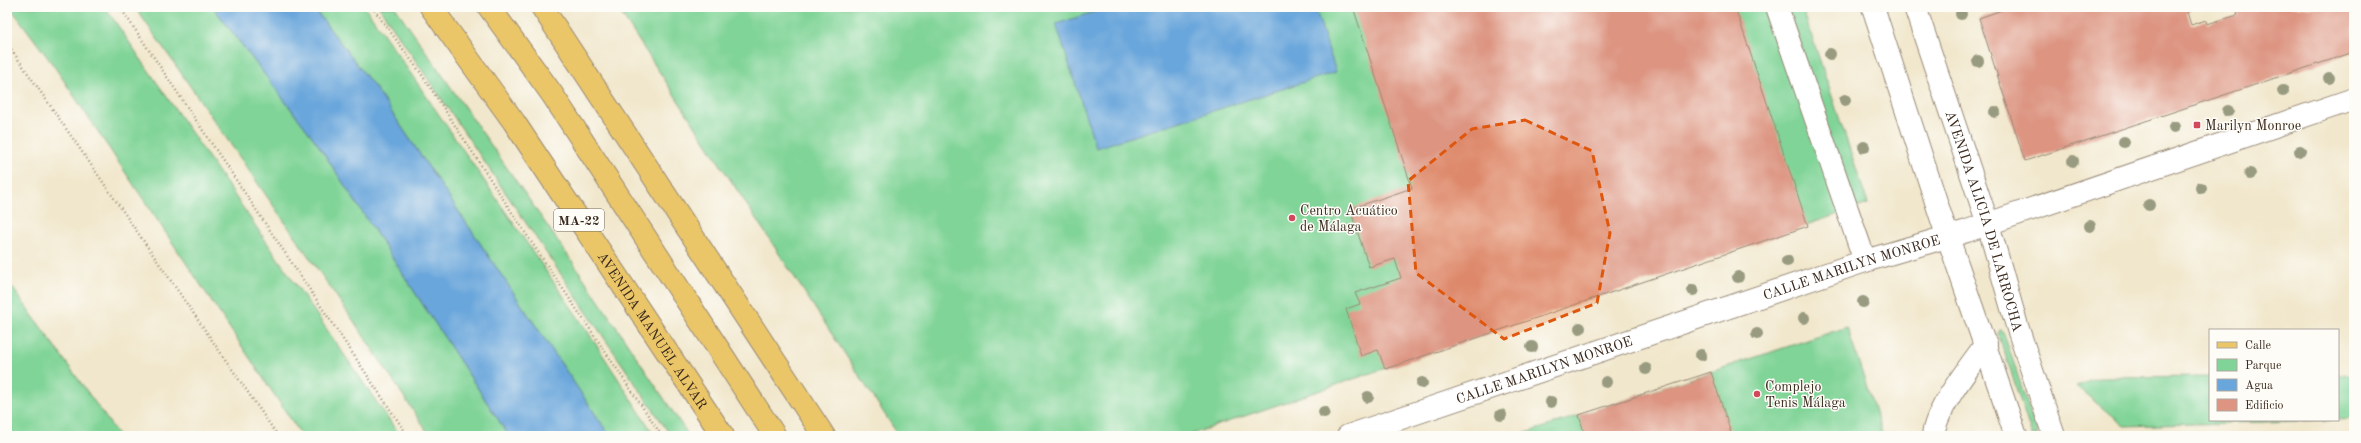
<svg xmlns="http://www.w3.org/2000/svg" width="2361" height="443" viewBox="0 0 2361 443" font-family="'Old Standard TT',serif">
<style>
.green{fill:#80d497;stroke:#5e7f5a}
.water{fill:#69a6db;stroke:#52687c}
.building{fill:#dd9582}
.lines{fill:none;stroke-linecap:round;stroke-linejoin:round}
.minor-casing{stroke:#968875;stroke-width:24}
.major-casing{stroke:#968875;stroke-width:24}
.path{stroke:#968875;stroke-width:2.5;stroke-dasharray:1 3;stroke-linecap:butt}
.minor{stroke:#fff;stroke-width:22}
.major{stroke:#ebc669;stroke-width:22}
.tree{fill:#989b80}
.marked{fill:#df570d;fill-opacity:0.2;stroke:#df570d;stroke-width:3;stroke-dasharray:8 5;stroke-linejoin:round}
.poi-dot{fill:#d1495b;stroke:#fdfcf7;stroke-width:1.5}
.labels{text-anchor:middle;stroke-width:3;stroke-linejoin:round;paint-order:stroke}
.shield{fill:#fdfcf7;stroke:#75695f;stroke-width:1}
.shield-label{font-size:13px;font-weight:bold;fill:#3b2a1e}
.poi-label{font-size:14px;fill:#3b2a1e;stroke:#fdfcf7;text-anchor:start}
.street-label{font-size:14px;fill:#3b2a1e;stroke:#fdfcf7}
</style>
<rect width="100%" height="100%" fill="#fdfcf7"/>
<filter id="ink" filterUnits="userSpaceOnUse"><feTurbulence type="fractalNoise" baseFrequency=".025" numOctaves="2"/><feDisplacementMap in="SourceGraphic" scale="8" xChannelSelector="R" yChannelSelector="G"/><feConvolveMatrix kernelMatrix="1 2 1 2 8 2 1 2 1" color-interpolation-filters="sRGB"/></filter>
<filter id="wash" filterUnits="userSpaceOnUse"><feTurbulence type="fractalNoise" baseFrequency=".012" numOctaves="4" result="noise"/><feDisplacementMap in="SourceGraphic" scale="16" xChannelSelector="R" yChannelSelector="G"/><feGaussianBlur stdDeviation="0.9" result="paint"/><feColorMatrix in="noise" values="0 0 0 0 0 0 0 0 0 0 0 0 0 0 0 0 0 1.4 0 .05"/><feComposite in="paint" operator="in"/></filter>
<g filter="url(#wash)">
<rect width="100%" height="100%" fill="#f1e7cc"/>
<!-- green -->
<path class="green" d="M 10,7 L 105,7 L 400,436 L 302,436 L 54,66 Z
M 135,7 L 213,7 L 317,143 L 509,436 L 430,436 L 355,323 Z
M 313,7 L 365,7 L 588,332 L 655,436 L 610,436 L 376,89 Z
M 379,7 L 395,7 L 587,283 L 689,436 L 671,436 Z
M 625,7 L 1802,7 L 1868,204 L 1186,436 L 899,436 L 618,9 Z
M 7,280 L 119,436 L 7,436 Z
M 1847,327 L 1883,436 L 1517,436 Z
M 2001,329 L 2003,331 L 2038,436 L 2032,436 L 1998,333 Z
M 2338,375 L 2354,375 L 2354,419 L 2338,420 Z
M 2210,376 L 2210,420 L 2330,420 L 2124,426 L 2076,386 L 2101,377 Z"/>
<!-- water -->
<path class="water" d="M 213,7 L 313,7 L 376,89 L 610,436 L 509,436 L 317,143 Z
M 1110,7 L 1315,7 L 1336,72 L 1096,148 L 1056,24 Z"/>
<g id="blocks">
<!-- building -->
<path class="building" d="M 1353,7 L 1735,7 L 1808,226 L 1385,369 L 1378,350 L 1361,356 L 1346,309 L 1360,304 L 1355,293 L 1401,278 L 1395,259 L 1369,267 L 1350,209 L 1412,188 Z
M 2001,7 L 2190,7 L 2191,10 L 2187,12 L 2191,25 L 2206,20 L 2207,24 L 2238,15 L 2236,10 L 2243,7 L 2354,7 L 2354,52 L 2025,161 L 1979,18 L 2002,10 Z
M 1711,372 L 1732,436 L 1585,436 L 1579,415 Z"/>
</g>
</g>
<g filter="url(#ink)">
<use href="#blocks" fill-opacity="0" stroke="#968875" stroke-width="1"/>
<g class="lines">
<defs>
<g id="minor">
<path d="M 1777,7 L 1865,261"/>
<path d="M 1873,7 L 1941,217 L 2016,436"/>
<path id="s1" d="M 1915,7 L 1988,224 L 2017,326 L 2054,436"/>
<path id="s2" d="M 1348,436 L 1865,261 L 1967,231 L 2354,99"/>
<path d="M 1933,436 C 1935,410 1970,366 1986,344"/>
</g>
<g id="major">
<path id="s3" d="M 431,7 L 514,122 L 723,436"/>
<path d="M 489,7 L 552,94 L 775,436"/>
<path d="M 542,7 L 824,436"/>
</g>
</defs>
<!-- minor casing -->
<use href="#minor" class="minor-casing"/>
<!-- major casing -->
<use href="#major" class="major-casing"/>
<!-- path -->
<path class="path" d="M 120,7 L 408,436
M 372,7 L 420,72 L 530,240 L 662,436
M 7,43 L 278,436"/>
<!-- minor -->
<use href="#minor" class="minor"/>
<!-- major -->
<use href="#major" class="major"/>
</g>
<!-- trees -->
<g class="tree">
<circle cx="1961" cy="14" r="6"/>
<circle cx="1830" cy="54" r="6"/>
<circle cx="1978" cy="61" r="6"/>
<circle cx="2329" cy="78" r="6"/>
<circle cx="2283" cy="91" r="6"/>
<circle cx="1845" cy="100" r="6"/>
<circle cx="2228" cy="111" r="6"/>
<circle cx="1995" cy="112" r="6"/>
<circle cx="2174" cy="127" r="6"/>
<circle cx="2124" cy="142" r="6"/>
<circle cx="1864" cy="147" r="6"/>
<circle cx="2300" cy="151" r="6"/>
<circle cx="2073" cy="161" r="6"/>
<circle cx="2250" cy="174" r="6"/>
<circle cx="2201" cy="188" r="6"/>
<circle cx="2149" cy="205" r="6"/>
<circle cx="2090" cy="226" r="6"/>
<circle cx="1787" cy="261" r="6"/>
<circle cx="1738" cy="277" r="6"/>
<circle cx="1693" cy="290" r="6"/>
<circle cx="1863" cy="302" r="6"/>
<circle cx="1804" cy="318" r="6"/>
<circle cx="1580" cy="328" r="6"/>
<circle cx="1757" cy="334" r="6"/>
<circle cx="1532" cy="347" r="6"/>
<circle cx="1701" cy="355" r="6"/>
<circle cx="1646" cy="369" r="6"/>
<circle cx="1606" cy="382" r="6"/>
<circle cx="1422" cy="383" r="6"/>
<circle cx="1368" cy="397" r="6"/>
<circle cx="1551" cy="402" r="6"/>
<circle cx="1324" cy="412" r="6"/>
<circle cx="1501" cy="415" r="6"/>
</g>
</g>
<!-- marked area -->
<path class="marked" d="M 1525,120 L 1592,151 L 1610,233 L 1597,303 L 1504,339 L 1416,273 L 1408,181 L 1472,129 Z"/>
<!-- markers -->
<g class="poi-dot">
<rect x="2193" y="121" width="8" height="8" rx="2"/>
<circle cx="1292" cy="218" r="4"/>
<circle cx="1757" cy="394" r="4"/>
</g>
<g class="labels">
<!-- shield labels -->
<rect class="shield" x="554" y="209" width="50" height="22" rx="3"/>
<g class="shield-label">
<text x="579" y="225">MA-22</text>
</g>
<!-- poi labels -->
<g class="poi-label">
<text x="2205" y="130">Marilyn Monroe</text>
<text x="1300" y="215">Centro Acuático<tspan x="1300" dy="16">de Málaga</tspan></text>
<text x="1765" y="391">Complejo<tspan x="1765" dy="16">Tenis Málaga</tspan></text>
</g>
<!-- street labels -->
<g class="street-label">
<text dy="5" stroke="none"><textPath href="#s1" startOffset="225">AVENIDA ALICIA DE LARROCHA</textPath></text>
<text dy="5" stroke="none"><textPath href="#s2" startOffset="531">CALLE MARILYN MONROE</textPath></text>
<text dy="5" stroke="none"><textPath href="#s3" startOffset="392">AVENIDA MANUEL ALVAR</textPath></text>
<text dy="5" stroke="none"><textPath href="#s2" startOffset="207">CALLE MARILYN MONROE</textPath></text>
</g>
</g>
<!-- margin -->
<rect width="2361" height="443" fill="none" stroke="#fdfcf7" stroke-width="24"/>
<!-- legend -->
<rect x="2209" y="329" width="130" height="92" fill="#fdfcf7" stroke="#afa8a0"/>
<rect x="2217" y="342" width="20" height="6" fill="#ebc669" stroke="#afa8a0"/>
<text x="2245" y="349" font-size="12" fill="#3b2a1e">Calle</text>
<rect x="2217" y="359" width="20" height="12" fill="#80d497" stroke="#afa8a0"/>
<text x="2245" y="369" font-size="12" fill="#3b2a1e">Parque</text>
<rect x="2217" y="379" width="20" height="12" fill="#69a6db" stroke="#afa8a0"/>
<text x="2245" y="389" font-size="12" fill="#3b2a1e">Agua</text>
<rect x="2217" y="399" width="20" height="12" fill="#dd9582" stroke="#afa8a0"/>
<text x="2245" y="409" font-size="12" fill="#3b2a1e">Edificio</text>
</svg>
